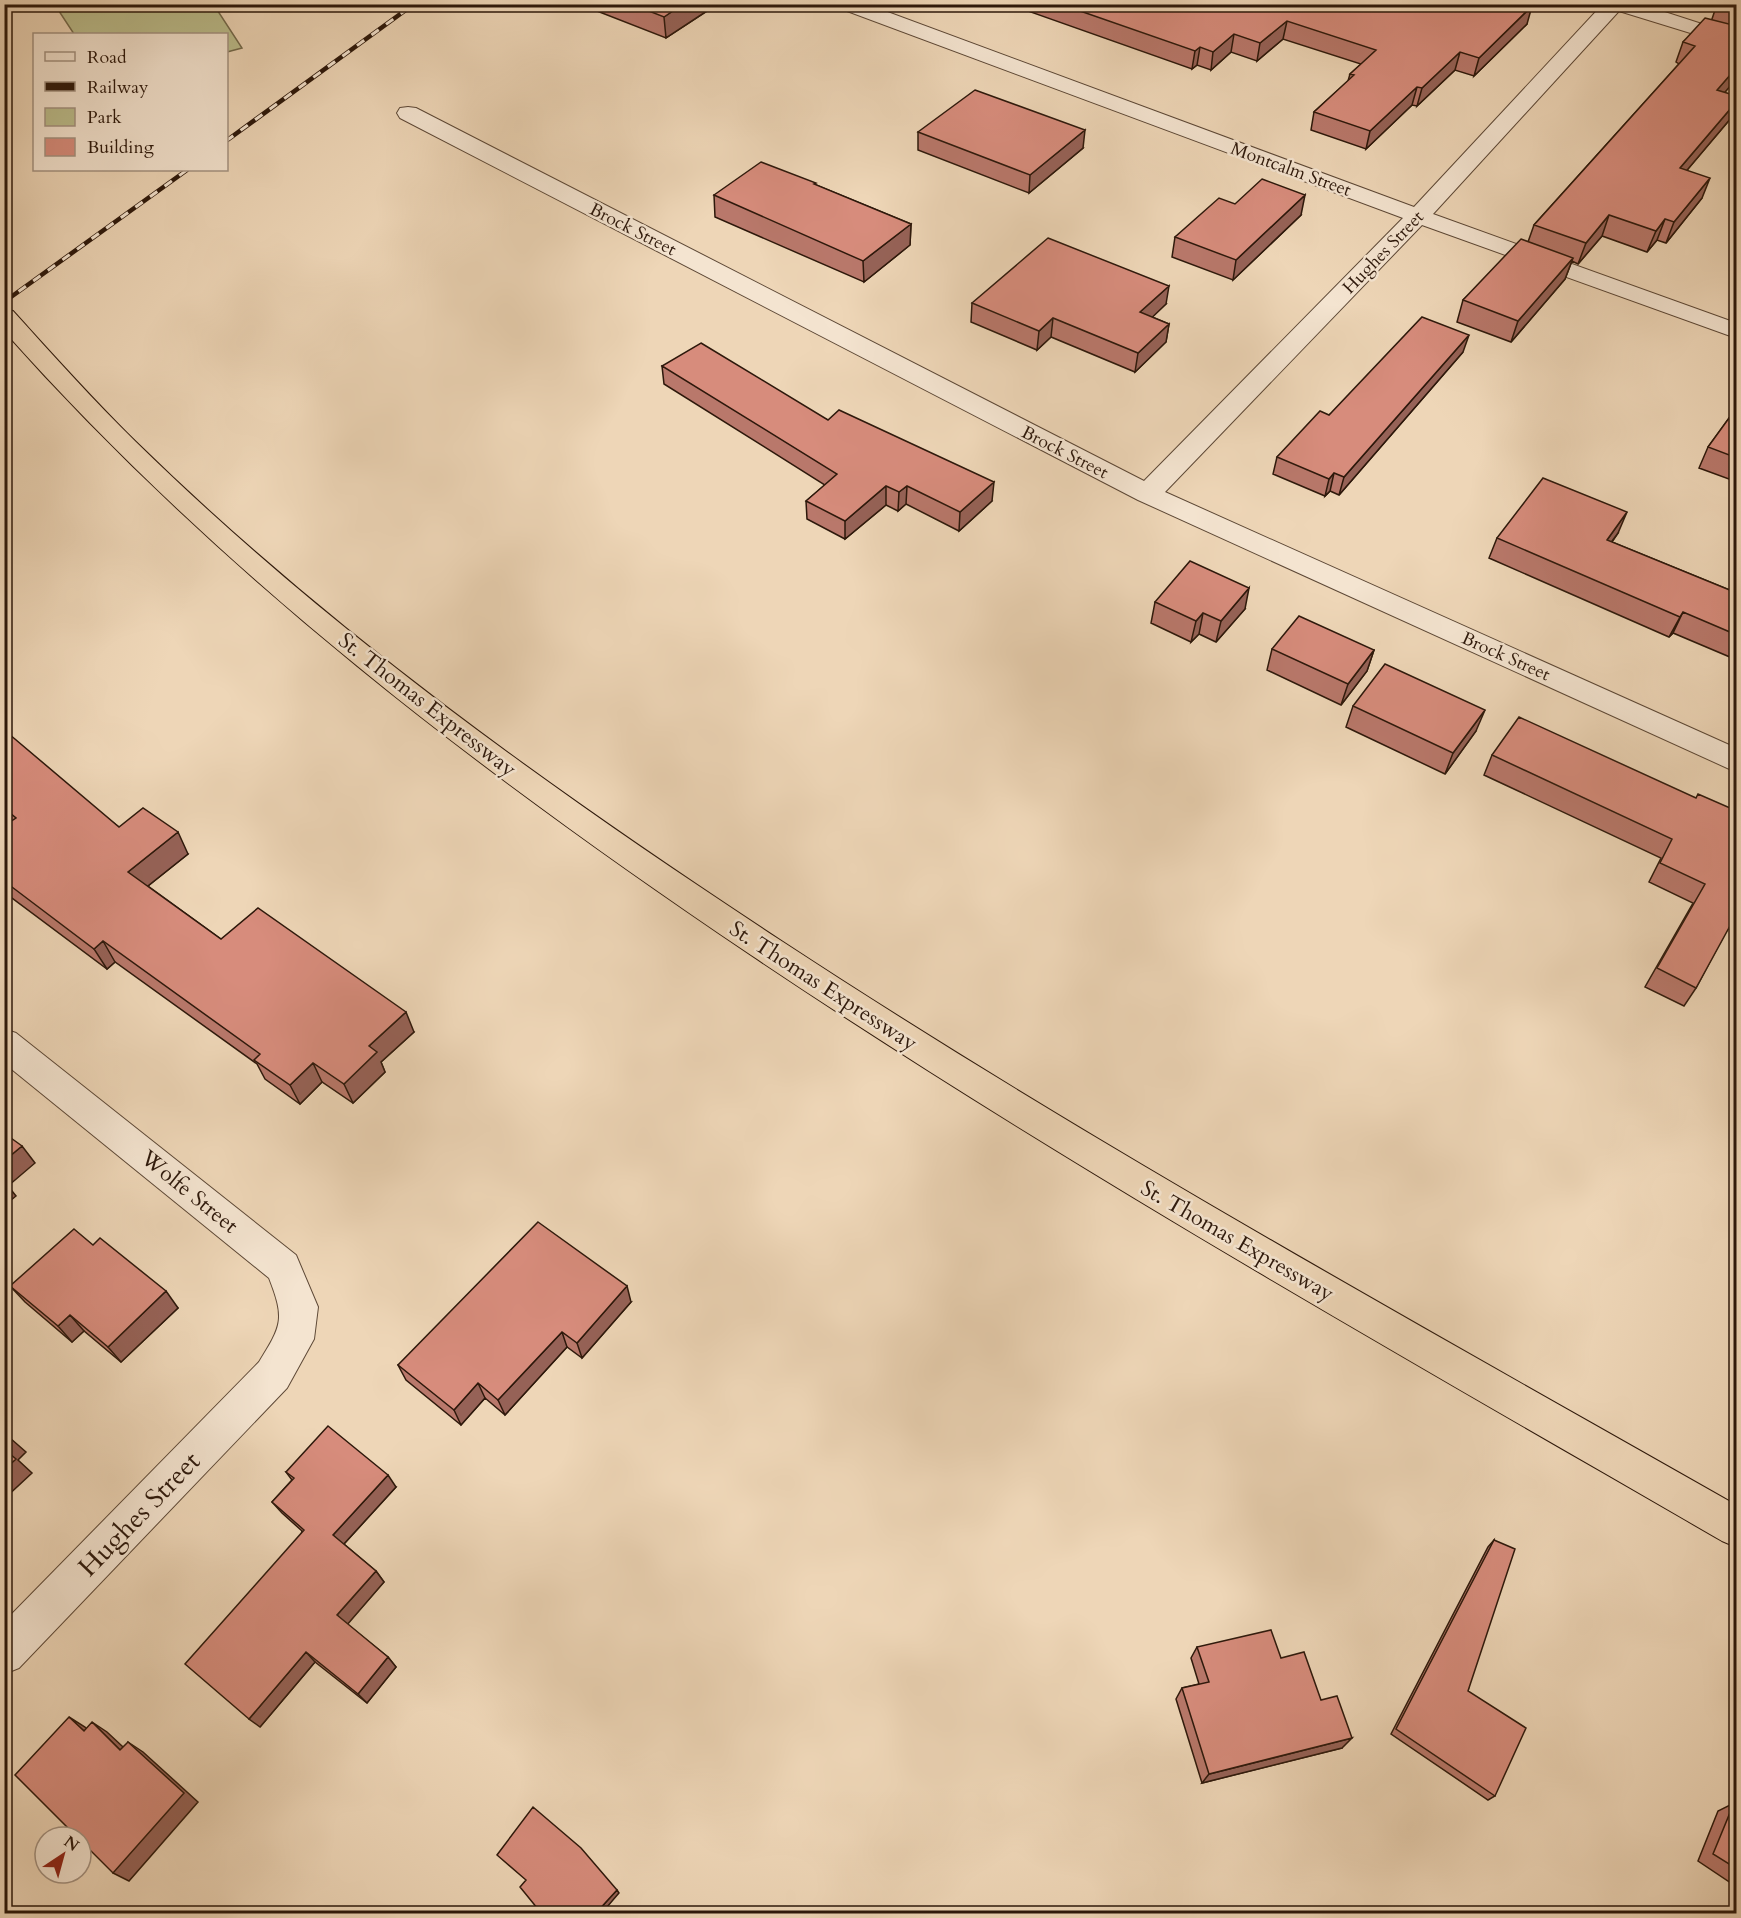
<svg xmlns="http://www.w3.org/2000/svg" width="1741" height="1918" viewBox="0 0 1741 1918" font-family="Cardo,serif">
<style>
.green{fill:#bbbd8c;stroke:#746a4c;stroke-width:1.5}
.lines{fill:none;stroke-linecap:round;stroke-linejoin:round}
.street-casing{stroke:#5d4836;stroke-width:2}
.highway-casing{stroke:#2d180b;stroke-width:2}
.street{fill:#f4e4d0;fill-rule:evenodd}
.highway{fill:#eed6b7;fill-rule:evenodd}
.rail-casing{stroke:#2d180b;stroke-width:4.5}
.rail{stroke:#f4e4d0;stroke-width:3;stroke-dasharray:9;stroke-linecap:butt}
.wall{fill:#b9786b;stroke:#2d180b;stroke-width:1.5}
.shaded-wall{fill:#966257;stroke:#2d180b;stroke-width:1.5}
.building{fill:#d78c7c;stroke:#2d180b;stroke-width:1.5}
.labels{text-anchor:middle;stroke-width:5;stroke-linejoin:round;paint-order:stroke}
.far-street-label{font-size:18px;fill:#2d180b;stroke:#f4e4d0}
.street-label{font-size:22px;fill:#2d180b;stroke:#f4e4d0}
.near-street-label{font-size:27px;fill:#2d180b;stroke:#f4e4d0}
</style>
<rect width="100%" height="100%" fill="#eed6b7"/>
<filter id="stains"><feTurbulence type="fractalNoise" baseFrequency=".00333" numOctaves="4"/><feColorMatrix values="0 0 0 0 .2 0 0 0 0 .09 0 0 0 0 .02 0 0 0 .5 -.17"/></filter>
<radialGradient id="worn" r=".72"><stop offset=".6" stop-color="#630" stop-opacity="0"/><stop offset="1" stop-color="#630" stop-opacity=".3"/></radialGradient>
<!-- green -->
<path class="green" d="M 55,5 L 214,5 L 242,48 L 227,52 L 226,34 L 74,34 Z"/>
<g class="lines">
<defs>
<path id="street" d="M 836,4 L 866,4 L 1414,207 L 1603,4 L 1640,4 L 1736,35 L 1736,47 L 1619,11 L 1433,214 L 1736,323 L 1736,338 L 1422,225 L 1165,492 L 1736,748 L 1736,772 L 1138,500 L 400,118 L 397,113 L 400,108 L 408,107 L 416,108 L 1144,481 L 1403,218 L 839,8 Z
M 4,1029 L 16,1033 L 296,1255 L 318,1307 L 314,1339 L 287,1388 L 19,1668 L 4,1674 L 4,1622 L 259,1362 C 282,1325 285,1319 269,1278 L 4,1063 Z"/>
<path id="highway" d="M 4,309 L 13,311 C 53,355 93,400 136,442 C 330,632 553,791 780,940 C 1089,1143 1414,1322 1736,1505 L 1736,1547 L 1722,1541 C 1395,1352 1065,1166 751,955 C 481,773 221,575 4,331 Z"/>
</defs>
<!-- street casing -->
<use href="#street" class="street-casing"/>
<!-- highway casing -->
<use href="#highway" class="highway-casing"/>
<!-- street -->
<use href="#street" class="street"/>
<!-- highway -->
<use href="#highway" class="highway"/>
<defs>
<path id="rail" d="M 226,141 L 414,4
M 4,302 L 187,170"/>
</defs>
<!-- rail casing -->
<use href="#rail" class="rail-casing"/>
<!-- rail -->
<use href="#rail" class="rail"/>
</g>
<!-- wall -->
<path class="wall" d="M 579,4 L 710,4 L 710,9 L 666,38 Z
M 1008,4 L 1526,4 L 1527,24 L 1474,76 L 1455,70 L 1417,106 L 1412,105 L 1366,149 L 1311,130 L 1314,112 L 1348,81 L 1350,74 L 1361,64 L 1283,39 L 1257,61 L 1231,52 L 1211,70 L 1197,65 L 1192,69 Z
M 1717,4 L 1737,4 L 1737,78 L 1724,93 L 1737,96 L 1737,104 L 1731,118 L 1687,170 L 1702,198 L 1666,243 L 1657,240 L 1647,252 L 1602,236 L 1578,264 L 1572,261 L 1565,279 L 1511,342 L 1457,322 L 1463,300 L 1528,242 L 1534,225 L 1679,64 L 1676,62 L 1683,42 L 1712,19 Z
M 918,132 L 1083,148 L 1029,193 L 918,150 Z
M 816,185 L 911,224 L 910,245 L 864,282 L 715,217 L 714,195 Z
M 1235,204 L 1301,215 L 1233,280 L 1172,257 L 1175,237 Z
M 972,303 L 1166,304 L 1152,317 L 1169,324 L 1166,342 L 1135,372 L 1051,337 L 1037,350 L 971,322 Z
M 1463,352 L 1339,495 L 1330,491 L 1325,496 L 1273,474 L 1277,457 L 1329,415 Z
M 662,366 L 828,420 L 992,501 L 959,531 L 906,504 L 898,511 L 886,505 L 845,539 L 807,519 L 806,501 L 825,485 L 664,384 Z
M 1737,407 L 1737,482 L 1699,468 L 1708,447 Z
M 1618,533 L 1612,542 L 1737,593 L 1737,660 L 1673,633 L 1669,637 L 1489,558 L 1497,538 Z
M 1155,602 L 1245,609 L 1216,642 L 1199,634 L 1191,642 L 1151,623 Z
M 1272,649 L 1374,650 L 1367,671 L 1341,705 L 1267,670 Z
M 1353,706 L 1476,731 L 1445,774 L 1346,727 Z
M 4,738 L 119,827 L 188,854 L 148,886 L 221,939 L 414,1032 L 381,1062 L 385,1072 L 353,1103 L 322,1082 L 300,1104 L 265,1079 L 257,1064 L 115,962 L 107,969 L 4,892 L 4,826 L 9,823 L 4,818 Z
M 1492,755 L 1696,798 L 1737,811 L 1737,932 L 1728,928 L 1696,988 L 1684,1006 L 1645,987 L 1693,903 L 1649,882 L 1661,858 L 1484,775 Z
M 93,1245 L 178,1308 L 121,1362 L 84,1331 L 72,1342 L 25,1302 L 10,1286 Z
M 631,1302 L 582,1358 L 567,1347 L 505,1415 L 485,1398 L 461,1425 L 406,1380 L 398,1365 Z
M 286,1472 L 396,1487 L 344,1544 L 376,1571 L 384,1582 L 347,1624 L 388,1657 L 396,1667 L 367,1703 L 315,1662 L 260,1727 L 302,1531 L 282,1513 L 272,1502 L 292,1480 Z
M 1494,1540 L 1468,1691 L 1495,1796 L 1488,1800 L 1391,1734 L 1488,1547 Z
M 1197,1647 L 1281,1658 L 1321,1700 L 1342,1748 L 1202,1783 L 1176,1699 L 1182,1688 L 1199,1684 L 1191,1658 Z
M 1734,1803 L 1737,1805 L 1737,1887 L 1698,1861 L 1718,1811 Z"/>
<!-- shaded-wall -->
<path class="shaded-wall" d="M 683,4 L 710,4 L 710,9 L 666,38 L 664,17 Z
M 1532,6 L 1527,24 L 1474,76 L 1479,58 Z
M 1287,21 L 1283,39 L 1257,61 L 1260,43 Z
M 1234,34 L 1231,52 L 1211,70 L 1213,52 Z
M 1200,47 L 1197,65 L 1192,69 L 1195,51 Z
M 1460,52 L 1455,70 L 1417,106 L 1422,88 Z
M 1737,67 L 1737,78 L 1709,111 L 1717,90 Z
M 1417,87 L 1412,105 L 1366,149 L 1370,131 Z
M 1737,101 L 1737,104 L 1731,118 L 1672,188 L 1680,168 Z
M 1085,130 L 1083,148 L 1029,193 L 1030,175 Z
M 1710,178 L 1702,198 L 1666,243 L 1674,222 Z
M 1305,195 L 1301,215 L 1233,280 L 1236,260 Z
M 1609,215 L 1602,236 L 1578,264 L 1586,243 Z
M 1665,219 L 1657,240 L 1647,252 L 1656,231 Z
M 911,224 L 910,245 L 864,282 L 863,261 Z
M 1573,258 L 1565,279 L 1511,342 L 1518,321 Z
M 1169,286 L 1166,304 L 1138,331 L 1140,312 Z
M 1053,318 L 1051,337 L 1037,350 L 1039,331 Z
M 1169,324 L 1166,342 L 1135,372 L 1138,353 Z
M 1469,335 L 1463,352 L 1339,495 L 1344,477 Z
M 1334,473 L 1330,491 L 1325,496 L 1329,479 Z
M 994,482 L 992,501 L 959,531 L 960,512 Z
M 886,486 L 886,505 L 845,539 L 845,521 Z
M 907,486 L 906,504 L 898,511 L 899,492 Z
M 1627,512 L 1618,533 L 1598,560 L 1607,540 Z
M 1249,588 L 1245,609 L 1216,642 L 1221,621 Z
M 1683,612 L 1673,633 L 1669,637 L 1680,617 Z
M 1203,613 L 1199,634 L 1191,642 L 1196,621 Z
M 1374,650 L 1367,671 L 1341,705 L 1348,684 Z
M 1485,710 L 1476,731 L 1445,774 L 1453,753 Z
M 178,832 L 188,854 L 139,893 L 128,872 Z
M 103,941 L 115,962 L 107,969 L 94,949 Z
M 406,1012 L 414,1032 L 381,1062 L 385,1072 L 353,1103 L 344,1084 L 369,1046 Z
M 313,1063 L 322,1082 L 300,1104 L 290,1085 Z
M 22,1146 L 35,1163 L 8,1186 L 16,1196 L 4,1206 L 4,1161 Z
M 627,1286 L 631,1302 L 582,1358 L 577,1343 Z
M 166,1291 L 178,1308 L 121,1362 L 108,1347 Z
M 70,1315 L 84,1331 L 72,1342 L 58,1326 Z
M 562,1332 L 567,1347 L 505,1415 L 498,1400 Z
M 478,1383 L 485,1398 L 461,1425 L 454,1410 Z
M 10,1438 L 26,1452 L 18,1460 L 32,1473 L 4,1499 L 4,1444 Z
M 388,1475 L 396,1487 L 342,1546 L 333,1535 Z
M 376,1571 L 384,1582 L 346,1626 L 337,1615 Z
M 306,1652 L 315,1662 L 260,1727 L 249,1719 Z
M 388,1657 L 396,1667 L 367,1703 L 358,1694 Z
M 69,1717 L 85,1727 L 100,1741 L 84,1731 Z
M 92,1722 L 107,1732 L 136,1759 L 120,1750 Z
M 1352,1738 L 1342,1748 L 1202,1783 L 1209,1774 Z
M 128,1742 L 143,1752 L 198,1802 L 129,1881 L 113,1873 Z
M 617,1890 L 619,1893 L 601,1914 L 595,1914 Z"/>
<!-- building -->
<path class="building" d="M 631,4 L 683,4 L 664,17 Z
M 1060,4 L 1526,4 L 1532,6 L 1479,58 L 1460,52 L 1422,88 L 1417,87 L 1370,131 L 1314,112 L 1354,75 L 1350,74 L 1376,50 L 1287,21 L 1260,43 L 1234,34 L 1213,52 L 1200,47 L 1195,51 Z
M 1718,4 L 1737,4 L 1737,11 Z
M 1705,18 L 1737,26 L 1737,67 L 1717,90 L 1737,96 L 1737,101 L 1680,168 L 1710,178 L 1674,222 L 1665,219 L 1656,231 L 1609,215 L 1586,243 L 1534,225 L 1695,46 L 1683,42 Z
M 975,90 L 1085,130 L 1030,175 L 918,132 Z
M 761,162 L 816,183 L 814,184 L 911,224 L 863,261 L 714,195 Z
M 1262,179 L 1305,195 L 1236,260 L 1175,237 L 1219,198 L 1235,204 Z
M 1048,238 L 1169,286 L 1140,312 L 1169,324 L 1138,353 L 1053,318 L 1039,331 L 972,303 Z
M 1521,239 L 1573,258 L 1518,321 L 1463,300 Z
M 1422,317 L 1469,335 L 1344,477 L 1334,473 L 1329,479 L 1277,457 L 1320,411 L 1329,415 Z
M 701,343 L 828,420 L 839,410 L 994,482 L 960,512 L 907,486 L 899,492 L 886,486 L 845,521 L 806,501 L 837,474 L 662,366 Z
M 1737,407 L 1737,458 L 1708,447 Z
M 1543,478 L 1627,512 L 1607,540 L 1737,593 L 1737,635 L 1683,612 L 1680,617 L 1497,538 Z
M 1190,561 L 1249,588 L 1221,621 L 1203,613 L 1196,621 L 1155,602 Z
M 1299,616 L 1374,650 L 1348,684 L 1272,649 Z
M 1385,664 L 1485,710 L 1453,753 L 1353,706 Z
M 1519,717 L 1696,798 L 1698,794 L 1737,811 L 1737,913 L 1696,988 L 1657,968 L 1705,884 L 1660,863 L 1672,839 L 1492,755 Z
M 9,734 L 119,827 L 143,808 L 178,832 L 128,872 L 221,939 L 258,908 L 406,1012 L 369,1046 L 377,1052 L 344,1084 L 313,1063 L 290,1085 L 254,1060 L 260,1054 L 103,941 L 94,949 L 4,881 L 4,826 L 16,818 L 4,808 L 4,738 Z
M 4,1133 L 22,1146 L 4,1161 Z
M 538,1222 L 627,1286 L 577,1343 L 562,1332 L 498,1400 L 478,1383 L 454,1410 L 398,1365 Z
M 74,1229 L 93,1245 L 100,1238 L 166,1291 L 108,1347 L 70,1315 L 58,1326 L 10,1286 Z
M 328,1426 L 388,1475 L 333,1535 L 376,1571 L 337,1615 L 388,1657 L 358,1694 L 306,1652 L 249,1719 L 185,1664 L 304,1530 L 272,1502 L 294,1478 L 286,1472 Z
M 4,1433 L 10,1438 L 4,1444 Z
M 4,1449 L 16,1459 L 4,1470 Z
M 1494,1540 L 1515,1549 L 1468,1691 L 1526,1728 L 1495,1796 L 1396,1729 Z
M 1271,1630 L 1281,1658 L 1304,1652 L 1321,1700 L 1337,1696 L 1352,1738 L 1209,1774 L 1182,1688 L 1209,1682 L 1197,1647 Z
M 69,1717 L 84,1731 L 92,1722 L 120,1750 L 128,1742 L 184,1793 L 113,1873 L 81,1841 L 81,1837 L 77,1837 L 15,1775 Z
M 1734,1803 L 1737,1805 L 1737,1869 L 1713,1854 Z
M 533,1807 L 581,1848 L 617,1890 L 595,1914 L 542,1914 L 520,1887 L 526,1880 L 497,1855 Z"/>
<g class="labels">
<!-- far-street labels -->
<g class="far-street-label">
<text transform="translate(1291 169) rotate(20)" y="6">Montcalm Street</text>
<text transform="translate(633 229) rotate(27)" y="6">Brock Street</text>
<text transform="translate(1383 252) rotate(-46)" y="6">Hughes Street</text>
<text transform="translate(1065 452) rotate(27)" y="6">Brock Street</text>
<text transform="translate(1506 656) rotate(24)" y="6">Brock Street</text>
</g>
<!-- street labels -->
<g class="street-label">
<text transform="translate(428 704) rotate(38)" y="8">St. Thomas Expressway</text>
<text transform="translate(824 985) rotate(33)" y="8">St. Thomas Expressway</text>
<text transform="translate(190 1191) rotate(39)" y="8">Wolfe Street</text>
<text transform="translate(1238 1240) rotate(30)" y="8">St. Thomas Expressway</text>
</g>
<!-- near-street labels -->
<g class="near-street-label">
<text transform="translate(139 1514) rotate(-46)" y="9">Hughes Street</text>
</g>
</g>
<!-- margin -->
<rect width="1741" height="1918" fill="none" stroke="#eed6b7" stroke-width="24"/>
<rect x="6" y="6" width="1729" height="1906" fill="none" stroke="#2d180b" stroke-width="3"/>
<rect x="12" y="12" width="1717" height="1894" fill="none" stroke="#2d180b" stroke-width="1.5"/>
<!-- legend -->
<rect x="33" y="33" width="195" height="138" fill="#f4e4d0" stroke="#a49281" stroke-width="1.5"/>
<rect x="45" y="52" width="30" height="9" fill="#f4e4d0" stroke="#a49281" stroke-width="1.5"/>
<text x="87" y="63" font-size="18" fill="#2d180b">Road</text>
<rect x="45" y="82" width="30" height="9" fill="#2d180b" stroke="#a49281" stroke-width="1.5"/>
<text x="87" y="93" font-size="18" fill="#2d180b">Railway</text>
<rect x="45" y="108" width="30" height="18" fill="#bbbd8c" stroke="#a49281" stroke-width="1.5"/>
<text x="87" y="123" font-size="18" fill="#2d180b">Park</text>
<rect x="45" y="138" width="30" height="18" fill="#d78c7c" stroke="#a49281" stroke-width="1.5"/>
<text x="87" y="153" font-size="18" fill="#2d180b">Building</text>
<!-- north arrow -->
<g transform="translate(63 1855) rotate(36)"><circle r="28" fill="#f4e4d0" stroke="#a49281" stroke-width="1.5"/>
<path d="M0-4.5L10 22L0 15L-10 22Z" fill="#8f2418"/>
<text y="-9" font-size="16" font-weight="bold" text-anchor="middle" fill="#2d180b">N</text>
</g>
<rect width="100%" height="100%" filter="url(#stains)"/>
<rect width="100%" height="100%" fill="url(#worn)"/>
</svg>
